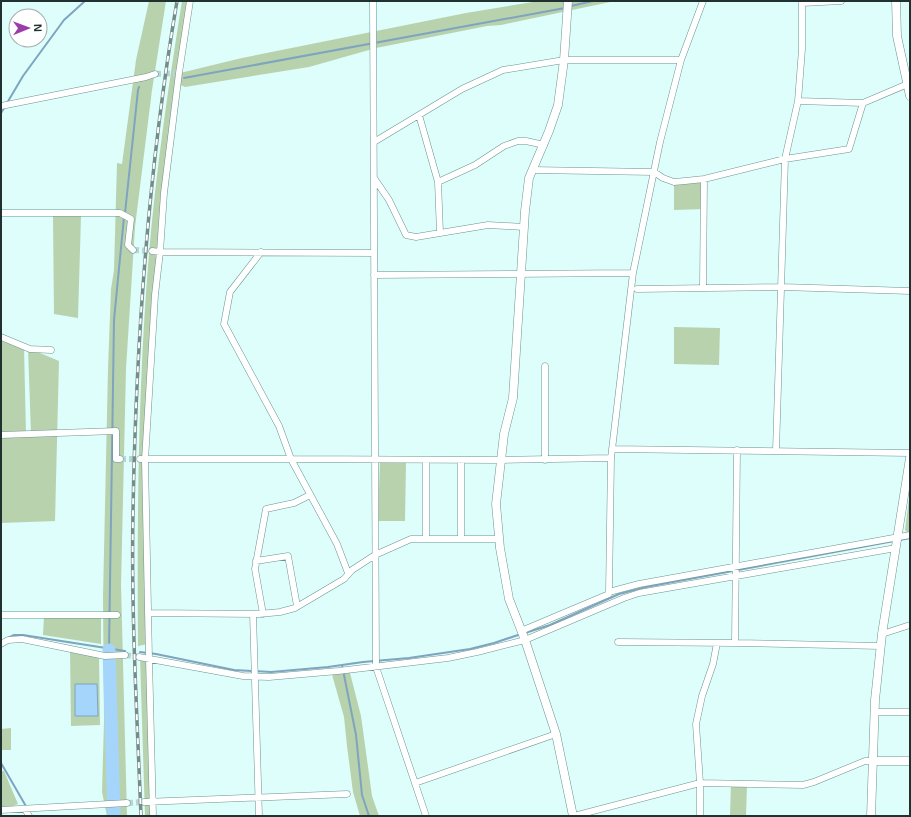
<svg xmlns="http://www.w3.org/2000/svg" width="911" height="817" viewBox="0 0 911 817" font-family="Helvetica,sans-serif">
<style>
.green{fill:#b8d2ae}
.water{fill:#a6d5fc;stroke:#7ea4bf}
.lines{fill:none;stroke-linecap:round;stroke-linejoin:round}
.stream{stroke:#7ea4bf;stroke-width:2}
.river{stroke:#a6d5fc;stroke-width:13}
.street-tunnel{stroke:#b7d5d2;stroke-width:6;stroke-dasharray:6 3;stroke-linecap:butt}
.street-casing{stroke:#6d9390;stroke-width:7}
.secondary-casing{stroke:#6d9390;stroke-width:9}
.street{stroke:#fff;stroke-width:6}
.secondary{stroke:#fff;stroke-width:8}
.rail-casing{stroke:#758c8a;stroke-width:3.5}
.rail{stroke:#fff;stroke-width:2;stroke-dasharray:6;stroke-linecap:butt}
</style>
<rect width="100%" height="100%" fill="#ddfefb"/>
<!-- green -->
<path class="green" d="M 149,1 L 166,1 L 152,90 L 135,227 L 126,369 L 121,585 L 127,816 L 107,816 L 102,792 L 104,721 L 103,597 L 108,369 L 111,289 L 114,270 L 117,163 L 122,164 L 136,60 Z
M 182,1 L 190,1 L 180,73 L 242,58 L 466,13 L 539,1 L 615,1 L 501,25 L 487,26 L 376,48 L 309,67 L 185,87 L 178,84 L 164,193 L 145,458 L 148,644 L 138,646 C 137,519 138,392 148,266 C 155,177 168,89 182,1 Z
M 704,179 L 704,209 L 674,210 L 674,182 Z
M 53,216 L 81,216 L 78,318 L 54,314 Z
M 674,327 L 720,328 L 719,365 L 674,364 Z
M 1,337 L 24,347 L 26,434 L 31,434 L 28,348 L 59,361 L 55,521 L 1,523 Z
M 380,460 L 406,463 L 405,521 L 378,521 Z
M 910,491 L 910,533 L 908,533 L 905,530 Z
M 101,615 L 101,644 L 43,635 L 44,616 Z
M 70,649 L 99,655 L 100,725 L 71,726 Z
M 140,657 L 149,659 L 153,816 L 145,816 Z
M 349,669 L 361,716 L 372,796 L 379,816 L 360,816 L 353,792 L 347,746 L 344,717 L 331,671 Z
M 11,728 L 11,750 L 1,750 L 1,729 Z
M 1,771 L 4,771 L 18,804 L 1,810 Z
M 731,783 L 747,784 L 746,816 L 730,816 Z"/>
<!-- water -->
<path class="water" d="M 75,684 L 97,684 L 98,716 L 75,716 Z"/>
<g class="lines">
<!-- stream -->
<path class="stream" d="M 571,6 L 593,1
M 184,78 L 565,8
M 7,103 L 23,76 L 64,20 L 85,1
M 1,113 L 5,107
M 125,213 L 138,90 L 139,87
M 900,540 L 910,538
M 525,633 L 550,625 L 619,594 L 646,587 L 894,541
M 8,638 L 14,635 L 23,635 L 125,651
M 109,650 L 114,320 L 124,217
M 140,652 L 156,654 L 234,670 L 271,672 L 328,667 L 363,662 L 409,658 L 470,649 L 494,643 L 521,634
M 342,665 L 356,735 L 362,795 L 369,816
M 1,763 L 27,808"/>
<!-- river -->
<path class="river" d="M 109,650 L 114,816"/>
<!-- street-tunnel -->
<path class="street-tunnel" d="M 155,74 L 179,73
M 133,250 L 152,251
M 120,459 L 140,459
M 125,655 L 139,657
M 127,803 L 144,802"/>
<defs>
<path id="street" d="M 373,1 L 376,667 L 426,816
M 802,3 L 841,1
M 798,101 L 863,103 L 910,83
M 1,106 L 146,77 L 155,74
M 419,115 L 438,182 L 440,233
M 374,142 L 462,89 L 503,70 L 564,60 L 681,60
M 532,170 L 654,172 L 663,178 L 674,182 L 685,181 L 704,179 L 785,159 L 849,149 L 863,103
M 374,178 L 389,200 L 406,235 L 416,237 L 488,225 L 524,227
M 438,182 L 475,165 L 504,146 L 518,141 L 526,141 L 544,145
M 1,213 L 120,213 L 131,219 L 128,245 L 133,250
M 152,251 L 160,252 L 374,253
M 261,252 L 230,292 L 224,324 L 279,426 L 291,459 L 337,544 L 348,573
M 374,275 L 633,273
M 703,288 L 704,179
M 637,289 L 782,287 L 910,291
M 1,337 L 30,349 L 51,350
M 545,366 L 545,460
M 1,435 L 116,431 L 116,459 L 120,459
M 612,449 L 910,453
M 776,451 L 785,159 L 798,101 L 802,49 L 802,1
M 140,459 L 291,459 L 500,460 L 611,458
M 426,460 L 426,539
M 461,460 L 461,539
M 256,561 L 288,556 L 297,606
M 609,592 L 611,458 L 633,273 L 660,142 L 681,60 L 703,1
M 148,613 L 259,614 L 280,612 L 295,608 L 344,579 L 352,570 L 375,555 L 411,539 L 499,539
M 253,614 L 259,816
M 263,614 L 255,569 L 266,509 L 294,503 L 310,495
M 1,615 L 117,615
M 521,631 L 609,594 L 609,592 L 639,584 L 910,535
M 882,634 L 910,625
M 618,642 L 735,643 L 881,646
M 735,643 L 737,450
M 1,644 L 8,640 L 22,639 L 105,656 L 125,655
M 139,657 L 243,676 L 269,677 L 338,671 L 448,658 L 477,652 L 525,640 L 624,598 L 639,593 L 896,548
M 875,712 L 910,712
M 415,783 L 556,734
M 144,802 L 347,794
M 25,809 L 29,816
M 1,810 L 127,803
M 153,816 L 149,659 L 145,460 L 155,295 L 160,252 L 164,193 L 179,73 L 190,1
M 574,816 L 700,783 L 803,785 L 814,782 L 865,761 L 874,761
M 700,816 L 700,783 L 696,724 L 702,696 L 713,664 L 717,643"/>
<path id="secondary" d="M 568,1 L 564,60 L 558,105 L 549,131 L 529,178 L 525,211 L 513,398 L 504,434 L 496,504 L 500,548 L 509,599 L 525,640 L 556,734 L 573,816
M 896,1 L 897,36 L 910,96
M 874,761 L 910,761
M 871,816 L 875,700 L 882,634 L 910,458"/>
</defs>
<!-- street casing -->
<use href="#street" class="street-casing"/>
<!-- secondary casing -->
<use href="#secondary" class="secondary-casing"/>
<!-- street -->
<use href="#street" class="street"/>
<!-- secondary -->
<use href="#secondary" class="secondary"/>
<defs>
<path id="rail" d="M 141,816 C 137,715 131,613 133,512 C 136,341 148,170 177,1"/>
</defs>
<!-- rail casing -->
<use href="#rail" class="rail-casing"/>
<!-- rail -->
<use href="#rail" class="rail"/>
</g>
<!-- border -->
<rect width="911" height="817" fill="none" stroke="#213130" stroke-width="4"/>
<!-- north arrow -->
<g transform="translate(28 28) rotate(89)"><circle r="19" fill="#ffffff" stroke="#a6adac"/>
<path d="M0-3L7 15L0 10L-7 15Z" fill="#9a3da6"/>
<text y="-6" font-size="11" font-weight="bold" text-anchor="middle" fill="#213130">N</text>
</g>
</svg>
